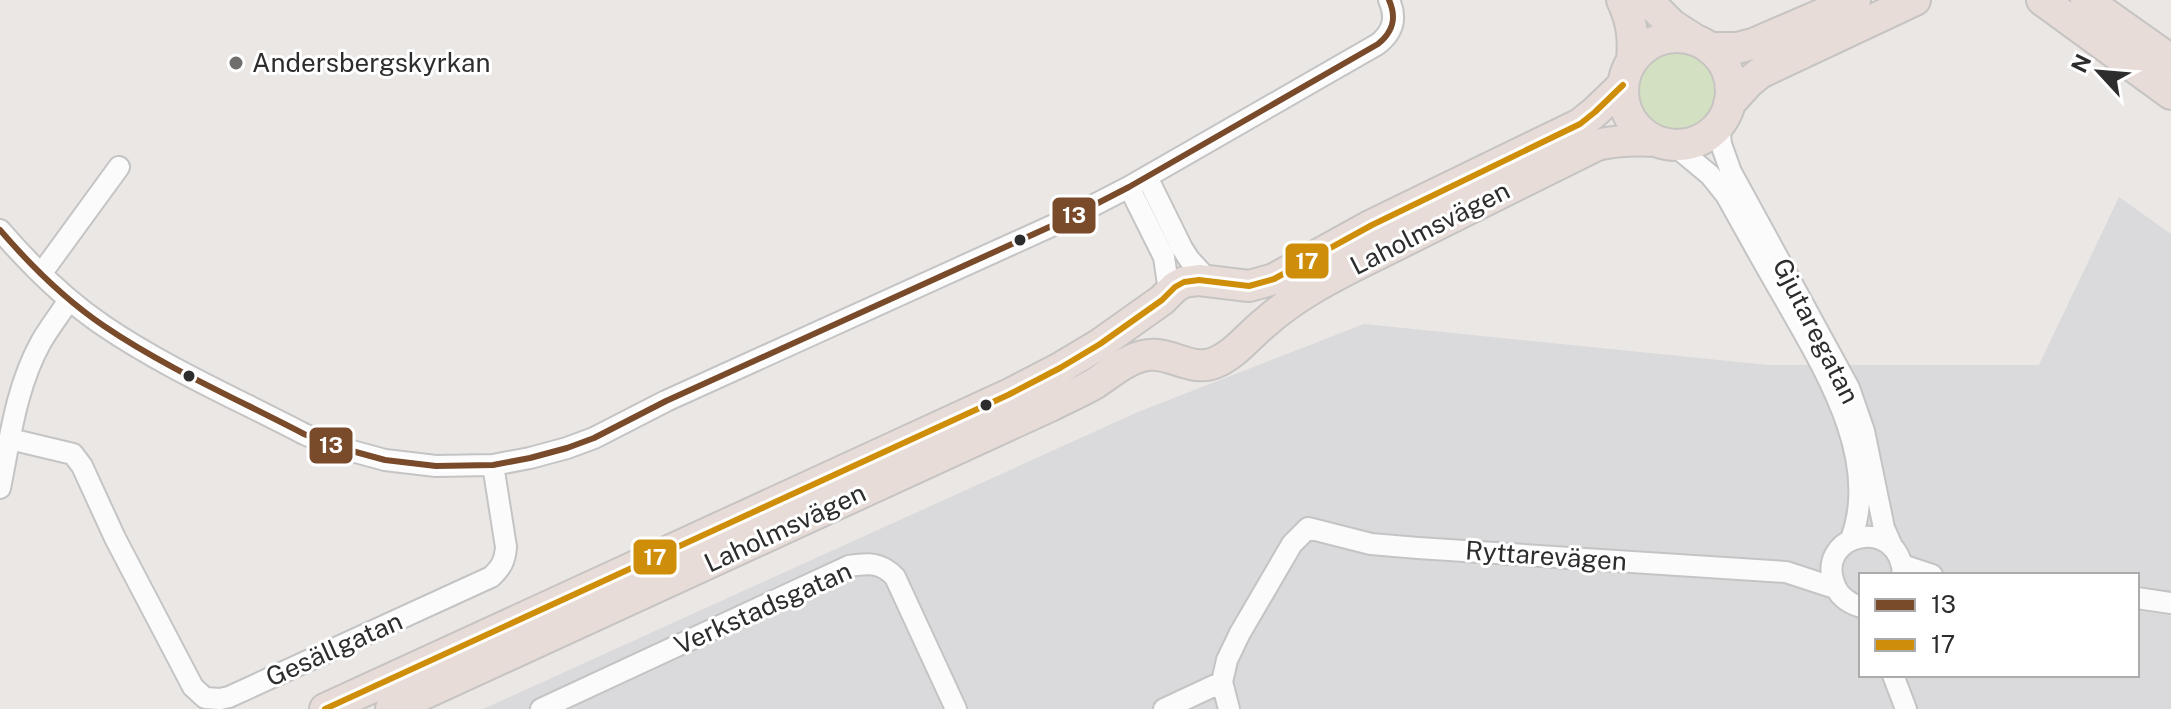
<svg xmlns="http://www.w3.org/2000/svg" width="2171" height="709" viewBox="0 0 2171 709" font-family="'Public Sans',sans-serif">
<style>
.industrial{fill:#dad9db;fill-rule:evenodd}
.green{fill:#d3e1c2}
.lines{fill:none;stroke-linecap:round;stroke-linejoin:round}
.minor-casing{stroke:#c5c4c4;stroke-width:24}
.highway-casing{stroke:#c6c4c3;stroke-width:34}
.minor{stroke:#fcfbfb;stroke-width:20}
.highway{stroke:#e7dcd7;stroke-width:30}
.bus-1-casing{stroke:#fff;stroke-width:12}
.bus-2-casing{stroke:#fff;stroke-width:12}
.bus-1{stroke:#7a4b2a;stroke-width:6}
.bus-2{stroke:#cf8e09;stroke-width:6}
.poi-dot{fill:#6f6e6d;stroke:#fff;stroke-width:3}
.bus-dot{fill:#2d2d2d;stroke:#fff;stroke-width:3}
.labels{text-anchor:middle;stroke-width:6;stroke-linejoin:round;paint-order:stroke}
.poi-label{font-size:26px;fill:#2d2d2d;stroke:#fff;text-anchor:start}
.street-label{font-size:26px;fill:#2d2d2d;stroke:#fff}
.line-badge{stroke:#fff;stroke-width:3}
.badge-label{font-size:22px;text-anchor:middle;font-weight:bold;fill:#fff}
</style>
<rect width="100%" height="100%" fill="#eae7e5"/>
<!-- industrial -->
<path class="industrial" d="M 2119,197 L 2171,234 L 2171,709 L 483,709 L 1138,412 L 1364,324 L 1768,365 L 2039,365 ZM 1861,575 L 2137,575 L 2137,675 L 1861,675 Z"/>
<!-- green -->
<path class="green" d="M1638 91a39 39 0 1 1 78 0a39 39 0 1 1-78 0Z"/>
<g class="lines">
<defs>
<path id="minor" d="M 1719,124 L 1721,144 L 1731,172 L 1849,388 L 1864,431 L 1884,528 L 1892,546
M 1674,145 L 1710,175 L 1726,195 C 1746,231 1766,267 1787,303 C 1825,370 1881,460 1851,539
M 1147,177 L 1182,248 L 1189,259 L 1210,282
M 1129,187 L 1164,257 L 1169,291
M 0,230 C 31,266 64,299 104,326 C 166,368 237,399 304,434 L 330,445 L 385,460 L 436,466 L 493,465 L 530,458 L 567,448 L 594,438 L 666,401 L 1067,219 L 1129,187 L 1378,44 C 1393,32 1397,18 1389,0
M 41,274 L 119,167
M 10,439 L 73,454 L 82,466 L 115,538 L 193,687 L 205,698 L 220,699 L 229,697 L 491,577 C 501,568 505,561 506,547 L 493,465
M 0,488 C 10,439 16,387 41,342 C 49,328 60,314 69,300
M 1902,565 L 1932,575
M 2137,598 L 2171,603
M 1861,607 C 1848,603 1838,596 1834,583 C 1816,533 1900,514 1903,575
M 1893,675 L 1906,709
M 541,709 L 849,566 C 868,563 881,562 895,577 L 956,709
M 1164,709 L 1222,682
M 1229,709 L 1222,682 L 1227,660 L 1240,633 L 1292,544 L 1308,528 L 1371,544 L 1418,548 L 1786,572 L 1835,588"/>
<path id="highway" d="M 1622,0 C 1632,21 1634,38 1632,60
M 1647,0 L 1672,25 L 1697,41
M 2042,0 L 2171,94
M 2086,0 L 2171,60
M1623 91a54 54 0 1 1 108 0a54 54 0 1 1-108 0Z
M 1709,48 L 1737,48 L 1753,44 L 1855,0
M 1729,104 L 1748,83 L 1760,73 L 1915,0
M 325,709 L 1008,395 L 1060,368 L 1100,344 L 1162,300 L 1175,287 L 1184,282 L 1199,280 L 1249,286 L 1274,279 L 1372,225 L 1580,124 L 1595,112 L 1623,85
M 391,709 L 1050,406 C 1064,399 1080,392 1094,384 C 1111,373 1127,358 1148,355 C 1171,352 1191,372 1214,363 C 1235,355 1250,334 1267,321 C 1292,299 1321,283 1350,268 L 1597,145 C 1617,140 1635,140 1656,141"/>
</defs>
<!-- minor casing -->
<use href="#minor" class="minor-casing"/>
<!-- highway casing -->
<use href="#highway" class="highway-casing"/>
<!-- minor -->
<use href="#minor" class="minor"/>
<!-- highway -->
<use href="#highway" class="highway"/>
<defs>
<path id="bus-1" d="M 0,230 C 31,266 64,299 104,326 C 166,368 237,399 304,434 L 330,445 L 385,460 L 436,466 L 493,465 L 530,458 L 567,448 L 594,438 L 666,401 L 1067,219 L 1129,187 L 1378,44 C 1393,32 1397,18 1389,0"/>
<path id="bus-2" d="M 325,709 L 1008,395 L 1060,368 L 1100,344 L 1162,300 L 1175,287 L 1184,282 L 1199,280 L 1249,286 L 1274,279 L 1372,225 L 1580,124 L 1595,112 L 1623,85"/>
</defs>
<!-- bus-1 casing -->
<use href="#bus-1" class="bus-1-casing"/>
<!-- bus-2 casing -->
<use href="#bus-2" class="bus-2-casing"/>
<!-- bus-1 -->
<use href="#bus-1" class="bus-1"/>
<!-- bus-2 -->
<use href="#bus-2" class="bus-2"/>
</g>
<!-- markers -->
<circle class="poi-dot" cx="236" cy="63" r="8"/>
<g class="bus-dot">
<circle cx="1020" cy="240" r="7"/>
<circle cx="189" cy="376" r="7"/>
<circle cx="986" cy="405" r="7"/>
</g>
<g class="labels">
<!-- poi labels -->
<g class="poi-label">
<text x="252" y="72">Andersbergskyrkan</text>
</g>
<!-- street labels -->
<g class="street-label">
<text transform="translate(1430 228) rotate(-27)" y="9">Laholmsvägen</text>
<text transform="translate(1816 331) rotate(63)" y="9">Gjutaregatan</text>
<text transform="translate(785 528) rotate(-25)" y="9">Laholmsvägen</text>
<text transform="translate(1546 556) rotate(4)" y="9">Ryttarevägen</text>
<text transform="translate(763 608) rotate(-24)" y="9">Verkstadsgatan</text>
<text transform="translate(334 649) rotate(-24)" y="9">Gesällgatan</text>
</g>
</g>
<g class="line-badge">
<rect x="1051" y="196" width="46" height="39" rx="8" fill="#7a4b2a"/>
<rect x="1284" y="242" width="46" height="38" rx="8" fill="#cf8e09"/>
<rect x="308" y="426" width="46" height="39" rx="8" fill="#7a4b2a"/>
<rect x="632" y="538" width="46" height="38" rx="8" fill="#cf8e09"/>
</g>
<g class="badge-label">
<text x="1074" y="223">13</text>
<text x="1307" y="269">17</text>
<text x="331" y="453">13</text>
<text x="655" y="565">17</text>
</g>
<!-- legend -->
<rect x="1859" y="573" width="280" height="104" fill="#ffffff" stroke="#ababab" stroke-width="2"/>
<rect x="1875" y="599" width="40" height="12" fill="#7a4b2a" stroke="#ababab" stroke-width="2"/>
<text x="1931" y="613" font-size="24" fill="#2d2d2d">13</text>
<rect x="1875" y="639" width="40" height="12" fill="#cf8e09" stroke="#ababab" stroke-width="2"/>
<text x="1931" y="653" font-size="24" fill="#2d2d2d">17</text>
<!-- north arrow -->
<g transform="translate(2099 72) rotate(296)" stroke="#ffffff" stroke-width="6" paint-order="stroke">
<path d="M0-6L14 30L0 20L-14 30Z" fill="#2d2d2d"/>
<text y="-12" font-size="22" font-weight="bold" text-anchor="middle" fill="#2d2d2d">N</text>
</g>
</svg>
